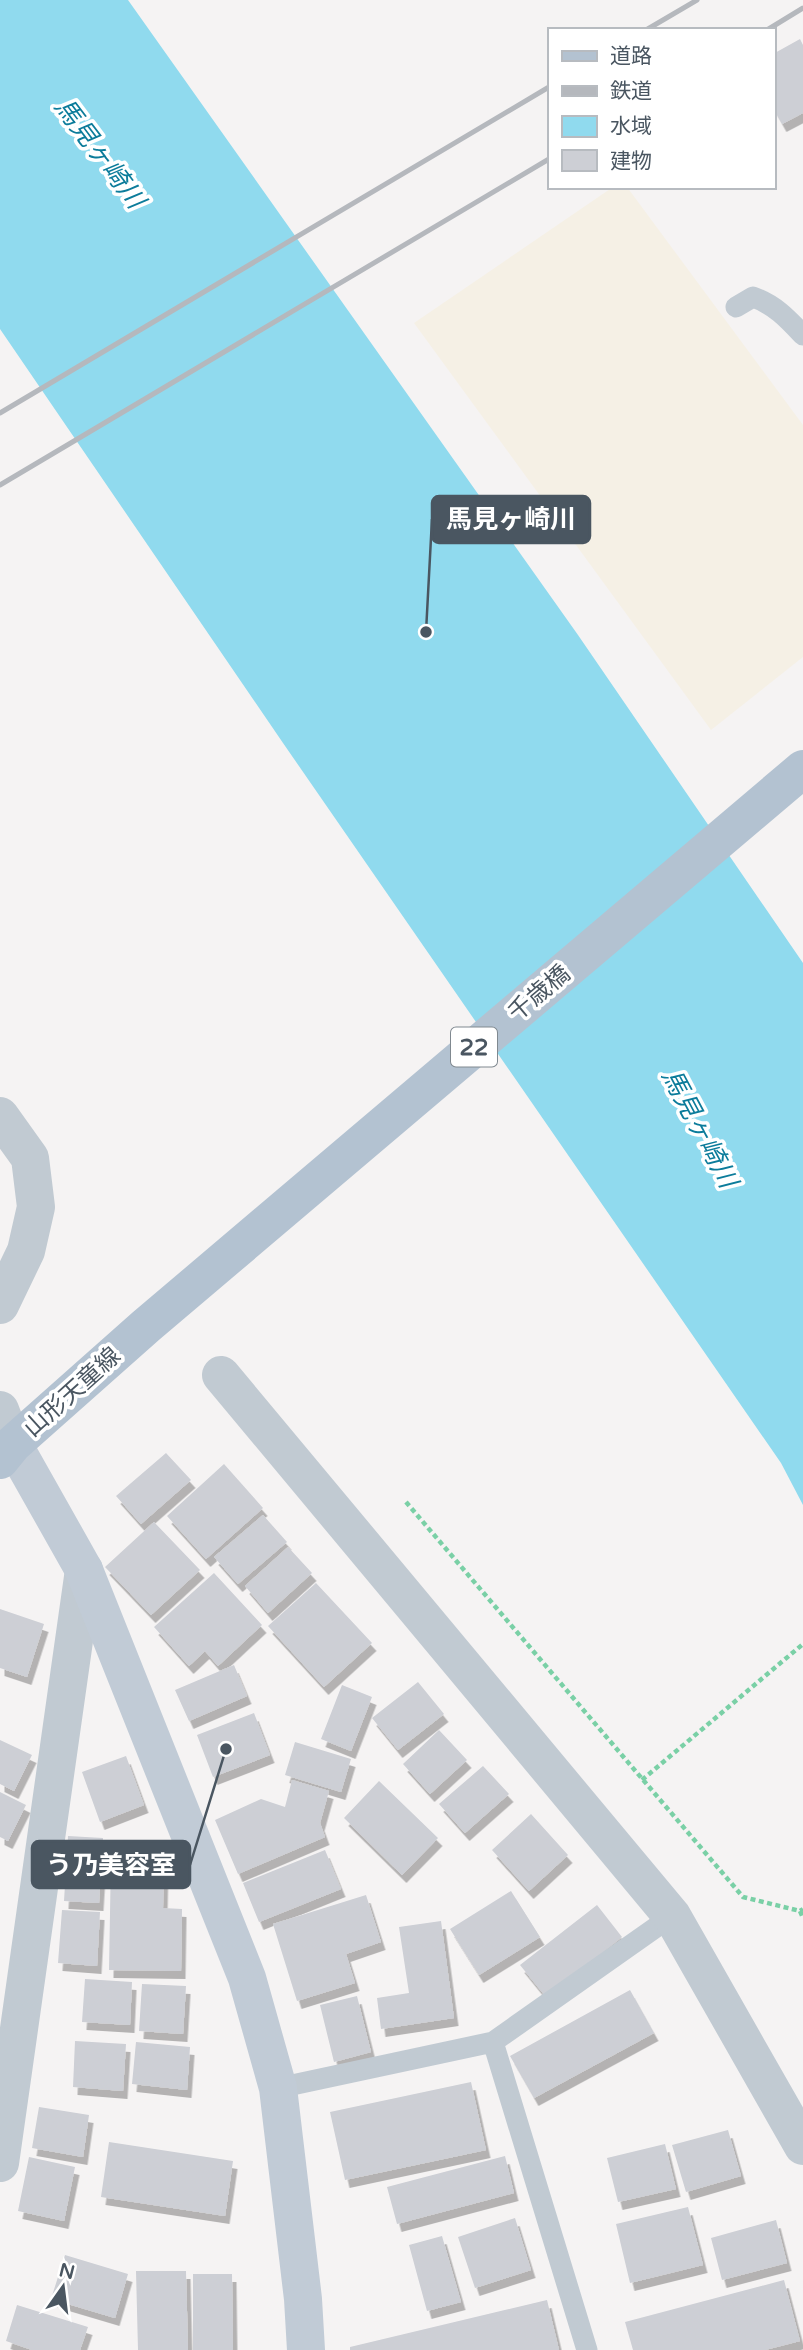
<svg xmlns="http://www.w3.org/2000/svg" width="803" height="2350" viewBox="0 0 803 2350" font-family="'Varela Round','Noto Sans JP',sans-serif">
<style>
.sand{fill:#f5f0e5}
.water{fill:#90daee}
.building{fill:#cdcfd5;filter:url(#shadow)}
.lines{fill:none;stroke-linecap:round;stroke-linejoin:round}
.path{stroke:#7ad0a6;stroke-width:4.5;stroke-dasharray:5 3.5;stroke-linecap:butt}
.lane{stroke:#c1cad2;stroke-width:21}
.street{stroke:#c1cad2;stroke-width:38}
.secondary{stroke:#c1cbd6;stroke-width:38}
.primary{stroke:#b3c2d1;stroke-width:38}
.rail{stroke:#b5b8bd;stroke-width:5}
.labels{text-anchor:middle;stroke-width:7;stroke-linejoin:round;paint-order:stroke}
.shield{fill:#fff;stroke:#808990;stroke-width:2}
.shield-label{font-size:23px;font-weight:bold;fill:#4a5661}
.street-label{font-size:24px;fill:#4a5661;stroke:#fff}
.water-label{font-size:26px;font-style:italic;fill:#0c7c9b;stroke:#fff}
.leader{fill:none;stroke:#4a5661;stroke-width:2.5}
.callout-dot{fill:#4a5661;stroke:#fff;stroke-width:2.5}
.callout{fill:#4a5661;stroke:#4a5661;stroke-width:2.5}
.callout-label{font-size:26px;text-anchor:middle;font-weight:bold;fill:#fff}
</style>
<defs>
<filter id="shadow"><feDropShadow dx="4.5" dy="8" stdDeviation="0" flood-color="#0004"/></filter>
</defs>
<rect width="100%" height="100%" fill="#f5f3f3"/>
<!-- sand -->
<path class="sand" d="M 613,187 L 627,187 L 803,425 L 803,657 L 711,730 L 414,323 Z"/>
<!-- water -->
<path class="water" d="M 0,0 L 128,0 L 578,635 L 803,963 L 803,1505 L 781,1463 L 283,743 L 0,329 Z"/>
<!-- building -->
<path class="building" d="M 800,39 L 803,45 L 803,113 L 782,124 L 773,108 L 773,54 Z
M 166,1453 L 191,1480 L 141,1524 L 116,1496 Z
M 224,1464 L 263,1508 L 206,1559 L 167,1516 Z
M 263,1515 L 287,1542 L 238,1584 L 214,1557 Z
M 154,1522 L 200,1570 L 151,1615 L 105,1567 Z
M 288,1547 L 312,1573 L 268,1613 L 245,1586 Z
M 214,1573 L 262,1625 L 218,1666 L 205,1651 L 189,1666 L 154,1627 Z
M 316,1583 L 372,1643 L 324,1687 L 268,1626 Z
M 0,1609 L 44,1624 L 27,1677 L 0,1668 Z
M 234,1665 L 247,1696 L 189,1721 L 175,1690 Z
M 418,1682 L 444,1714 L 398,1750 L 372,1718 Z
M 342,1685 L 372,1697 L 351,1751 L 321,1739 Z
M 254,1713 L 270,1755 L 213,1777 L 197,1735 Z
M 439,1730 L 467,1760 L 430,1794 L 403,1764 Z
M 0,1740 L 32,1755 L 14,1791 L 0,1784 Z
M 295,1742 L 351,1759 L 341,1792 L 285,1775 Z
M 126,1756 L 144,1805 L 100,1822 L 82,1772 Z
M 483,1766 L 509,1794 L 465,1833 L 439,1804 Z
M 292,1780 L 329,1791 L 320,1823 L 325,1837 L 238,1874 L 215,1820 L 261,1799 L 285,1807 Z
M 379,1781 L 438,1838 L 402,1875 L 344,1818 Z
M 0,1792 L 26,1805 L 8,1841 L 0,1837 Z
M 531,1814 L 568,1855 L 529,1891 L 492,1850 Z
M 68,1836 L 103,1838 L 99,1903 L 64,1901 Z
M 325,1850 L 341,1889 L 259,1922 L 243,1883 Z
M 111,1857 L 164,1858 L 163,1908 L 182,1909 L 181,1971 L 109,1970 Z
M 511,1891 L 540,1937 L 479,1975 L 450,1929 Z
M 366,1895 L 381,1942 L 346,1954 L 355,1983 L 297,2001 L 273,1924 Z
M 597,1905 L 622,1937 L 546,1997 L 520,1965 Z
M 62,1910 L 100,1912 L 97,1966 L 58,1963 Z
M 441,1921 L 454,2018 L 381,2029 L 377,1998 L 409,1993 L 399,1927 Z
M 85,1979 L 132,1982 L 130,2025 L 82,2022 Z
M 142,1984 L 186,1986 L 183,2034 L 139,2031 Z
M 630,1990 L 654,2033 L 534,2098 L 510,2056 Z
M 357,1996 L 371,2052 L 334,2062 L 320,2005 Z
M 75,2041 L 126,2044 L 123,2091 L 73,2087 Z
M 136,2042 L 190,2047 L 187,2090 L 132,2084 Z
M 471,2082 L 486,2150 L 345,2180 L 330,2112 Z
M 39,2107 L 89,2115 L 83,2157 L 32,2148 Z
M 728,2130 L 741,2176 L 686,2192 L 672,2145 Z
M 109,2142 L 233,2161 L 225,2216 L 101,2197 Z
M 665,2144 L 676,2189 L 618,2202 L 607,2158 Z
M 505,2156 L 514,2193 L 397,2224 L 387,2187 Z
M 29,2157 L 75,2167 L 64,2221 L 18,2211 Z
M 688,2207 L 703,2265 L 630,2283 L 616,2224 Z
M 515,2218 L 531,2270 L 475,2288 L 458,2237 Z
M 776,2220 L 787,2263 L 722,2280 L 711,2238 Z
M 442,2236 L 461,2302 L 427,2311 L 409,2245 Z
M 65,2255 L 128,2274 L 115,2318 L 51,2299 Z
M 136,2271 L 186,2271 L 188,2350 L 138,2350 Z
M 193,2274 L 232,2274 L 233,2350 L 193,2350 Z
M 784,2280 L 800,2341 L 765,2350 L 633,2350 L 625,2322 Z
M 547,2300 L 559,2350 L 350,2350 L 350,2347 Z
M 17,2305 L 88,2327 L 80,2350 L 32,2350 L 6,2341 Z"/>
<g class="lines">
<!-- path -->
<path class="path" d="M 406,1502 L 743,1897 L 800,1911 L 803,1909
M 642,1780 L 803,1644
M 800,1911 L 803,1918"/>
<!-- lane -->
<path class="lane" d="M 736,307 L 753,297 C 775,305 787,318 803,335
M 493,2042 L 672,1916
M 278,2088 L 493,2042 L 587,2350"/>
<!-- street -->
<path class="street" d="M 0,1116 L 30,1158 L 36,1207 L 26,1251 L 0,1305
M 221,1375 L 672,1916 L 803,2146
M 0,1410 L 13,1444
M 0,2163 L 84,1570"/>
<!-- secondary -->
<path class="secondary" d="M 13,1444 L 84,1570 L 247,1978 L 278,2088 L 303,2299 L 306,2350"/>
<!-- primary -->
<path class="primary" d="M 0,1460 L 13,1444 L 146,1326 L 803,769"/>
<!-- rail -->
<path class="rail" d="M 646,30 L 697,0
M 767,30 L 803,8
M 0,413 L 549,87
M 0,485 L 549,159"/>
</g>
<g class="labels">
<!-- shield labels -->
<rect class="shield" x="451" y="1027.5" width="46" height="39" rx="5"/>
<g class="shield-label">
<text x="474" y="1055">22</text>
</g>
<!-- street labels -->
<g class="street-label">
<text transform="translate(539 993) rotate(-40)" y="8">千歳橋</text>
<text transform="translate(72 1392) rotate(-42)" y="8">山形天童線</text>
</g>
<!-- water labels -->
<g class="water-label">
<text transform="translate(100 153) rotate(53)" y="9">馬見ヶ崎川</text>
<text transform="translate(700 1128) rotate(62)" y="9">馬見ヶ崎川</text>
</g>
</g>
<!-- callouts -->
<path class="leader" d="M426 632L432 519M226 1749L190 1865"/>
<g class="callout-dot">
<circle cx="426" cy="632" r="7"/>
<circle cx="226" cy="1749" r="7"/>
</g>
<g class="callout">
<rect x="432" y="496" width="158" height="47" rx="7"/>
<rect x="32" y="1841" width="158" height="47" rx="7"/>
</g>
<g class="callout-label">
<text x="511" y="528">馬見ヶ崎川</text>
<text x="111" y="1874">う乃美容室</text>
</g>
<!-- legend -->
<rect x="548" y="28" width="228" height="161" fill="#ffffff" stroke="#b7bbc0" stroke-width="2"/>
<rect x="562" y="51" width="35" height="10" fill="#b3c2d1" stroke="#b7bbc0" stroke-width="2"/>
<text x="610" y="63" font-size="21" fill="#4a5661">道路</text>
<rect x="562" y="86" width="35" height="10" fill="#b5b8bd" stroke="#b7bbc0" stroke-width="2"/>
<text x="610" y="98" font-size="21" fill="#4a5661">鉄道</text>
<rect x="562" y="116" width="35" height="21" fill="#90daee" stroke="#b7bbc0" stroke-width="2"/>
<text x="610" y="133" font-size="21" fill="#4a5661">水域</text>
<rect x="562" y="150" width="35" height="21" fill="#cdcfd5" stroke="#b7bbc0" stroke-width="2"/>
<text x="610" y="168" font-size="21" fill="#4a5661">建物</text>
<!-- north arrow -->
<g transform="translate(63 2287) rotate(14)" stroke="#ffffff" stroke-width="5" paint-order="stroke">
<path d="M0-5L12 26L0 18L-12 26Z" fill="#4a5661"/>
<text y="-10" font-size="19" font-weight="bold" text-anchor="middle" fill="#4a5661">N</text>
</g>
</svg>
